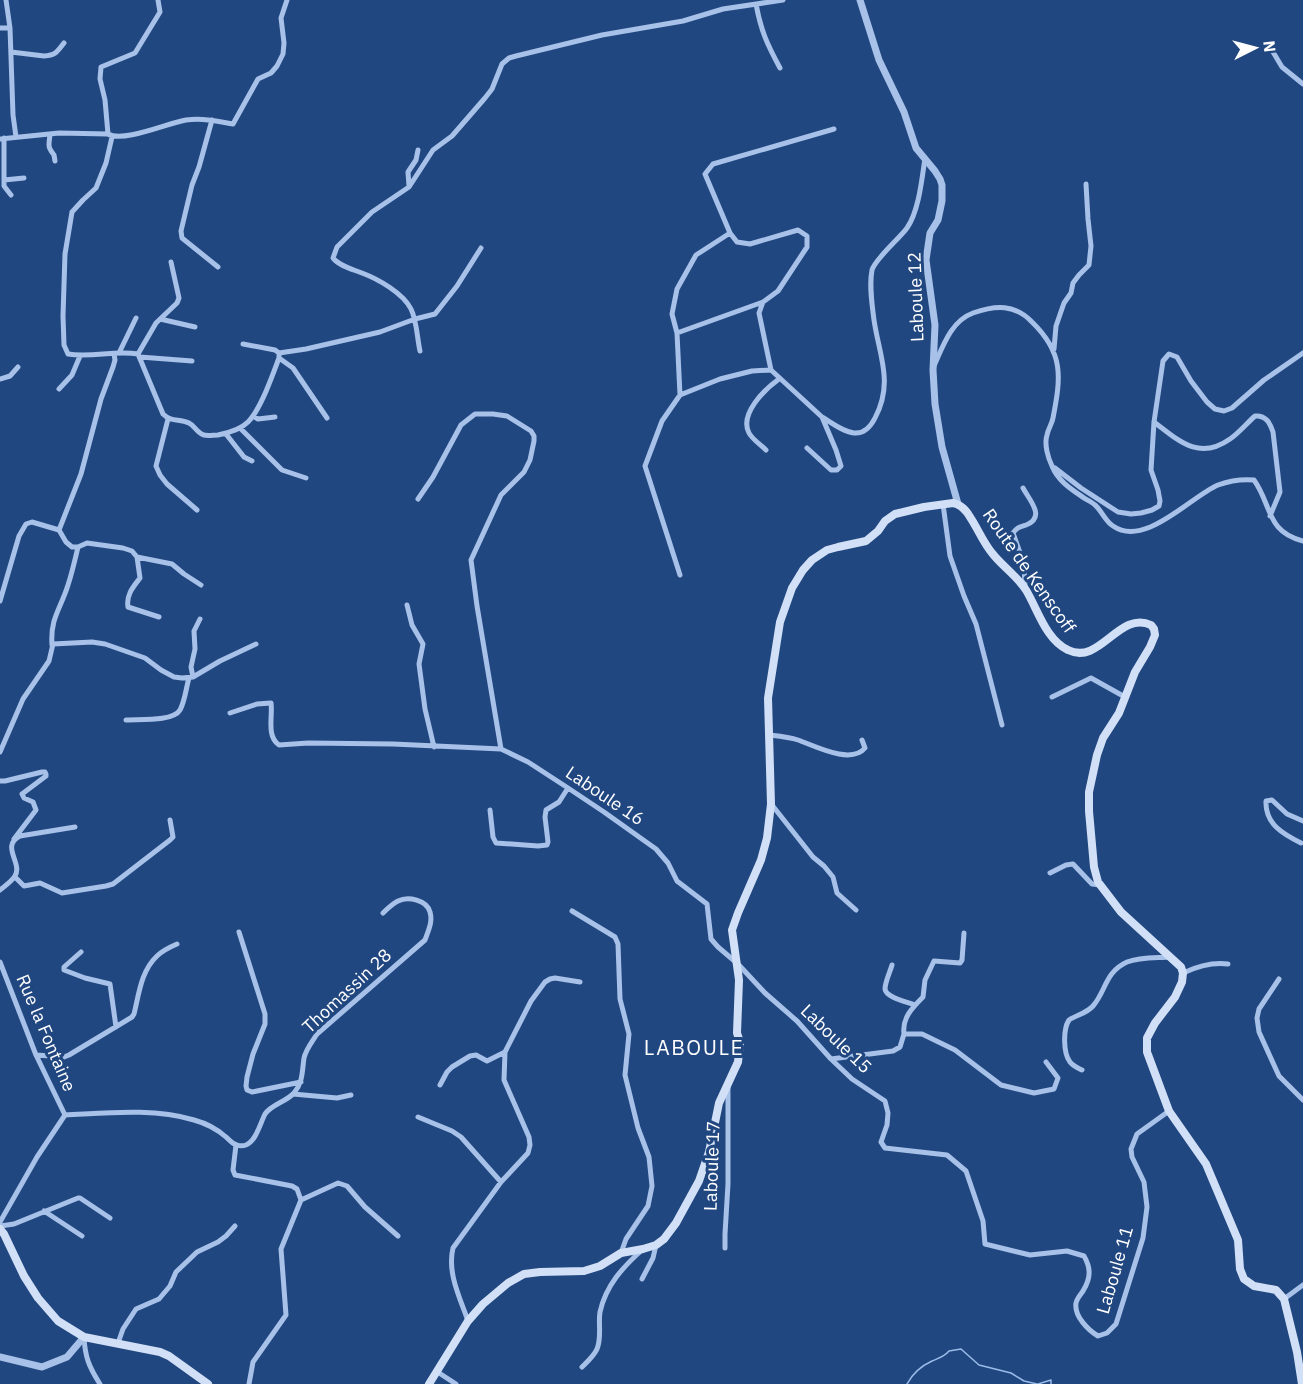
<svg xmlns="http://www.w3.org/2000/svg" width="1303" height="1384" viewBox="0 0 1303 1384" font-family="'IBM Plex Sans',sans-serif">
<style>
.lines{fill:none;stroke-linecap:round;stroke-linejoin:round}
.stream{stroke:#9abce9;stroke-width:1.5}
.minor{stroke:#a7c1e8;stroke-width:5}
.tertiary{stroke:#a7c1e8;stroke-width:7}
.secondary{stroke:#d1e0f6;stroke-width:8}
.labels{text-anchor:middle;stroke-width:6;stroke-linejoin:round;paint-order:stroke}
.street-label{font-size:18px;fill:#fff;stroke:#214781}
.quarter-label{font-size:21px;letter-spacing:1.5px;fill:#fff;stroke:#214781}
</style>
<rect width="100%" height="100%" fill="#214781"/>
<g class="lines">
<!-- stream -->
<path class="stream" d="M 907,1384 C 913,1373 921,1366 932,1361 C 939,1358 944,1357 949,1351 L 961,1349 L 979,1365 L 1011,1373 L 1024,1381 L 1037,1384
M 1038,1384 L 1051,1380 L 1051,1384"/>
<!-- minor -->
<path class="minor" d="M 6,0 L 10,28 L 13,115 L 16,137
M 756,4 C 761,31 767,44 780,68
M 0,28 L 10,28
M 1270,47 L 1282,67 L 1303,84
M 11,52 L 44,56 C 56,55 57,52 64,43
M 212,120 L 199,167 L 192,185 L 181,231 L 182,238 L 218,267
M 50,134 C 49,146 47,146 54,155 L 55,161
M 108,134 L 105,100 L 100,79 L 101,67 L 135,53 L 160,12 L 158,0
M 112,137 L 106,163 L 96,188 L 83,200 L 72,212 L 65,254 L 63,316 L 64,345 L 68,354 C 91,358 115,350 138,354 L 156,323 L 177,303 L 179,298 L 171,262
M 4,138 L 4,186 L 11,195
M 0,139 L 59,133 L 108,134 C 123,143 168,123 186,120 C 203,118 217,121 233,124 L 258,79 L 271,73 L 277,66 L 283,54 L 284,43 L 281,18 L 287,0
M 4,180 L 24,178
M 409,186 L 408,172 L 416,160 L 418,150
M 763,302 L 759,313 L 771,370 L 822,417 L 836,450 L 841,466 L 837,470 L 831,470 L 807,448
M 160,319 L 195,327
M 677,333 L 763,302 L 778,291 L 807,247 L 807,236 L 798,230 L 750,244 L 737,242 L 730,233 L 705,174 L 713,164 L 834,129
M 1054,349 L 1056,326 L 1064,303 L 1071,293 L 1073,283 L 1079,275 L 1089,265 L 1091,246 L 1088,219 L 1086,184
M 420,351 C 417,338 417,321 411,309 C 403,293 378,279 362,273 C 352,269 339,266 333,258 L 337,247 L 372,212 L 409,187 L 433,150 L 452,136 L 485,98 L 492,89 L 502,64 L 509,58 L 516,56 L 602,35 L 683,21 L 723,9 L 783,0
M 119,353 L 136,318
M 279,353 L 306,349 L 380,332 L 415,319 L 435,314 L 457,286 L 481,248
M 138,354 L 163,414 C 172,423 179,418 189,423 C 195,426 197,433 204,435 C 208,436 213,435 218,435 C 228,433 240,430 248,422 C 261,409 272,376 279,358 L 279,353 L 275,350 L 243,344
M 140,357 L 192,361
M 279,358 L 293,368 L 327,418
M 934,366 C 943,346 951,321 973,313 C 996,305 1015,304 1032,322 C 1064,353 1061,377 1053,418 C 1052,424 1048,429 1047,435 C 1044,444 1048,458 1052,466 C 1058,481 1071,489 1084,498 C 1087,500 1092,502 1095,505 C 1102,511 1105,521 1113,526 C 1145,548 1190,497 1218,485 C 1229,481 1242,479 1254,480 C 1272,505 1266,532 1303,541
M 0,379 L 10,376 L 18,367
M 59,389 L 72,375 L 80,356
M 680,395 L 677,333 L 672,314 L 677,289 L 696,255 L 730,233
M 253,416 L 258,419 L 275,417
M 822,417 C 832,423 843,432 854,433 C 864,434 871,426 875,418 C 894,382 879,355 874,320 C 872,304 869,285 872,270 C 875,259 899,239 907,228 C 919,211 922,178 925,158
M 168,419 L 156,466 L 160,475 L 167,484 L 197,510
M 1154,422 C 1179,441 1199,461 1230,439 C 1239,433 1247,423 1255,416 C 1266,415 1270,423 1273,432 L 1280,492 L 1270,516
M 240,428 L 282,470 L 306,478
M 226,434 L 244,457 L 252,461
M 766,450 C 761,445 752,439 749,433 C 739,414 765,389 779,379
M 1055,468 L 1081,488 L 1118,512 L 1131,514 L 1141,513 L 1152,510 L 1159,506 L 1160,501 L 1158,490 L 1151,470 L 1154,422 L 1163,361 L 1169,354 L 1177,357 L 1191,381 L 1207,402 L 1215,409 L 1224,411 L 1232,408 L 1264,380 L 1303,353
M 1023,488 C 1030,501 1046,517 1026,525 C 1020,527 1017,527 1013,533 L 1024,564 L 1025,587
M 418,499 L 433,477 L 461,425 L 475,414 L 493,414 L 507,416 L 531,431 L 534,436 L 534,441 L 530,460 L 524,472 L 501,495 L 471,560 L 477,606 L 501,749
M 943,504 L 950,556 L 964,596 L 976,624 L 1002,725
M 59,530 L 81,474 L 101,399 L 113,367 L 115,360 L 114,354
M 137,557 L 140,578 C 133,587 126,595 128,607 L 159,617
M 680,575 L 645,466 L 662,421 L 680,395 L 720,379 L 752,371 L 771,370
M 0,601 L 19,536 L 26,524 L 32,522 L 59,530 L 66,542 L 72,547 L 78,547 L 87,543 L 123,548 L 132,551 L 137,557 L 172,564 L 184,574 L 201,585
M 407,605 L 412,625 L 423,644 L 419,664 L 425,709 L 434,747
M 52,645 C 50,618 61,608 68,585 C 72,573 75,560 78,547
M 193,677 L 191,667 L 195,649 L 194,631 L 200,619
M 1052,697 L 1091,678 L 1125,697
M 230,713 L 257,704 L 271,703 C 273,716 266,736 279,745 L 308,743 L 393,744 L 501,749 L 528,762 L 568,788 L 604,812 L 656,849 L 668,863 L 677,881 L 707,904 L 711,939 L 718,947 L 738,964 L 765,993 L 797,1021 L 831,1059 L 852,1079 L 885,1101 L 888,1113 L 887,1125 L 881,1142 L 885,1148 L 947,1155 L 966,1171 L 983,1221 L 985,1244 L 1030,1255 L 1067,1251 L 1084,1256 C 1091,1268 1091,1278 1083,1291 C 1081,1294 1077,1298 1076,1303 C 1074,1316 1088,1330 1098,1336 L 1107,1333 L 1116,1324 L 1143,1238 L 1147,1207 L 1144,1182 L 1132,1157 L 1131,1149 L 1137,1134 L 1169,1111
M 126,720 C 139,719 173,722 180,710 C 185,701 186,688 189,678
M 769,735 C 778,736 789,737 798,740 C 815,746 851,765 865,748 L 862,740
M 0,752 L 23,699 L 49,661 L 53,644 L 92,642 L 105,644 L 145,658 L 161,670 L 174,677 L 182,678 L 193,677 L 220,661 L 256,644
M 0,781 L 5,781 L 42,772 L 45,772 L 46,774 L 46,776 L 22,794 L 24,798 L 33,802 L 36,810 L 14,839
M 772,805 L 813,857 L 824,866 L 833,877 L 837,893 L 856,910
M 490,810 L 493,837 L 496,843 L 538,846 L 547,845 L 548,842 L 545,817 L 546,810 L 559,802 L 568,788
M 1301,843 C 1283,834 1265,824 1266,801 L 1272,800 L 1287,814 L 1303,821
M 1050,873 L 1066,865 L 1073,864 L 1092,884 L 1100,885
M 15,877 L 24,886 L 40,883 L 62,893 L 106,886 L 113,884 L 170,840 L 173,837 L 170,820
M 0,890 C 5,886 12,881 15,876 C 23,863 0,846 20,836 L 75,827
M 572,911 L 615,937 L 618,944 L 620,999 L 629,1034 L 625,1075 L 638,1128 L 649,1157 L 652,1186 L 648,1206 L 626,1239 L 621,1253
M 239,932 L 265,1014 L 265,1024 L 253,1054 L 247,1077 L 246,1086 L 247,1090 L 252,1092 L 301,1082
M 81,952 L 64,967 L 64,970 L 85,978 L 110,984 L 116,1027
M 0,962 L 36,1055 L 65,1115
M 892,965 C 890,972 885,982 885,989 C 886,998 908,1002 915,1005
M 1183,973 C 1198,966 1212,962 1228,964
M 1279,979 L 1259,1009 L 1257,1018 L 1259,1032 L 1279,1076 L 1303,1100
M 904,1034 C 902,1018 912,1008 923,997 L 925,980 L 934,961 L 960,963 L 962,960 L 964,933
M 36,1055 L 64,1057 L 69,1055 L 132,1017 L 134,1014 C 139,994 141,971 157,956 C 162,951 170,947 177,944
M 831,1059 L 893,1051 L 900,1047 L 904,1034 L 922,1034 L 955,1050 L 1001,1085 L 1034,1093 L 1054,1089 L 1058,1078 L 1046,1062
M 1082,1070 C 1078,1068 1073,1066 1070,1062 C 1063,1053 1063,1029 1069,1020 C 1077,1015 1087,1013 1093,1006 C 1106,991 1105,972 1127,962 C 1140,957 1156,958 1169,957
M 440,1085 L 447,1072 L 452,1067 L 470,1056 L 476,1055 L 487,1061 L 505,1052
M 293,1094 L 337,1098 L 351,1095
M 418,1117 L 452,1131 L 461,1137 L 501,1182
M 236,1145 L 233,1170 L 235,1175 L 292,1186 L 297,1189 L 301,1200
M 44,1211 L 82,1236
M 0,1222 L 37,1157 L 65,1115 C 108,1113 153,1108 194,1120 C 205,1123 217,1129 226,1137 C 230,1140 232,1144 237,1145 C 240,1146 243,1146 246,1145 C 256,1141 260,1124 265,1114 C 272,1104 286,1102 294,1093 C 303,1082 302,1072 304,1058 C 306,1049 312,1042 317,1034 L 425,940 C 428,931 433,922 430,912 C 427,900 408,896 398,901 C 392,904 387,909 383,913
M 0,1226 L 14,1224 L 78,1198 L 80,1198 L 110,1218
M 725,1248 L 725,1234 L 728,1184 L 728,1087
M 642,1279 L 653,1258 L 656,1245
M 1284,1299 L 1303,1285
M 468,1321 C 460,1298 447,1273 453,1248 L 501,1182 L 528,1153 L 530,1145 L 529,1137 L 504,1080 L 505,1052 L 531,1001 L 545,982 L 550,979 L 555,978 L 580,982
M 84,1337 C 85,1357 89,1367 100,1384
M 118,1343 L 123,1329 L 136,1309 L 159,1299 L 170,1286 L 176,1272 L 197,1252 L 218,1242 L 226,1236 L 235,1226
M 582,1367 C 587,1362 594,1356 597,1349 C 602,1338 598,1323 600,1312 C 606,1285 623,1267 642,1250
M 436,1371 L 456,1384
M 249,1384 L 253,1362 L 286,1315 L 281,1249 L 301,1200 L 338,1183 L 347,1186 L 365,1207 L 398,1236"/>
<!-- tertiary -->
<path class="tertiary" d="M 860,0 L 879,60 L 904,112 L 916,148 L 935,171 L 940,179 L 942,185 L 942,201 L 938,220 L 930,233 L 926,260 L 935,325 L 933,370 L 935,404 L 942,447 L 958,504
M 0,1357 L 42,1367 L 67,1357 L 84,1337"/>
<!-- secondary -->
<path class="secondary" d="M 0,1229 L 4,1234 L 24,1276 L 38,1298 L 58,1321 L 84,1337 L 160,1352 L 169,1356 L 208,1384
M 429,1384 L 468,1321 L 483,1304 L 508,1283 L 524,1274 L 540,1272 L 584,1271 L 600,1266 L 621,1253 L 643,1249 L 656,1245 L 664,1239 L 676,1223 L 699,1181 L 709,1152 L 719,1103 L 738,1062 L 740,1042 L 737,1033 L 739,980 L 732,930 L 738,913 L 761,860 L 767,838 L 771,804 L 768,698 L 780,622 L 792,588 L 803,570 L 812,560 L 827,550 L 838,547 L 866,541 L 878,531 L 885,521 L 895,514 L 924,507 L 953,503 C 960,504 967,511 970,517 C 978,529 983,542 992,553 C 1002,566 1017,576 1026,590 C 1038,610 1046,640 1068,650 C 1100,666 1119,610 1151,625 L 1154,629 L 1155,635 L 1150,647 L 1135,672 L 1119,713 L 1103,738 L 1097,755 L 1089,792 L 1089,811 L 1094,867 L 1098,882 L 1121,912 L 1181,967 L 1183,973 L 1182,982 L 1175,997 L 1155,1023 L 1147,1038 L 1147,1052 L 1169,1111 L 1206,1164 L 1238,1240 L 1240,1269 L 1244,1279 L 1254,1286 L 1276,1290 L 1284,1299 L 1297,1352 L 1302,1384"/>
</g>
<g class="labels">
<!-- street labels -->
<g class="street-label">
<text transform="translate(916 297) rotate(-92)" y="6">Laboule 12</text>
<text transform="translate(1029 571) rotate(55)" y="6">Route de Kenscoff</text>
<text transform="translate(605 796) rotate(34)" y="6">Laboule 16</text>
<text transform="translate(347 991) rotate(-43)" y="6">Thomassin 28</text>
<text transform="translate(46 1033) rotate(67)" y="6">Rue la Fontaine</text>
<text transform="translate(836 1039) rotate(44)" y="6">Laboule 15</text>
<text transform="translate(712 1166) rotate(-88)" y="6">Laboule 17</text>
<text transform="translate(1115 1270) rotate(-74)" y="6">Laboule 11</text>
</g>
<!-- quarter labels -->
<g class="quarter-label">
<text x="694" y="1055">LABOULE</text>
</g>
</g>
<!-- north arrow -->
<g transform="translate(1255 48) rotate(84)" stroke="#214781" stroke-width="4.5" paint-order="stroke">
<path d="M0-4.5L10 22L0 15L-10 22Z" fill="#ffffff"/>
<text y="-9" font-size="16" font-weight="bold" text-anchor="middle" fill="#ffffff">N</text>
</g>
</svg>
